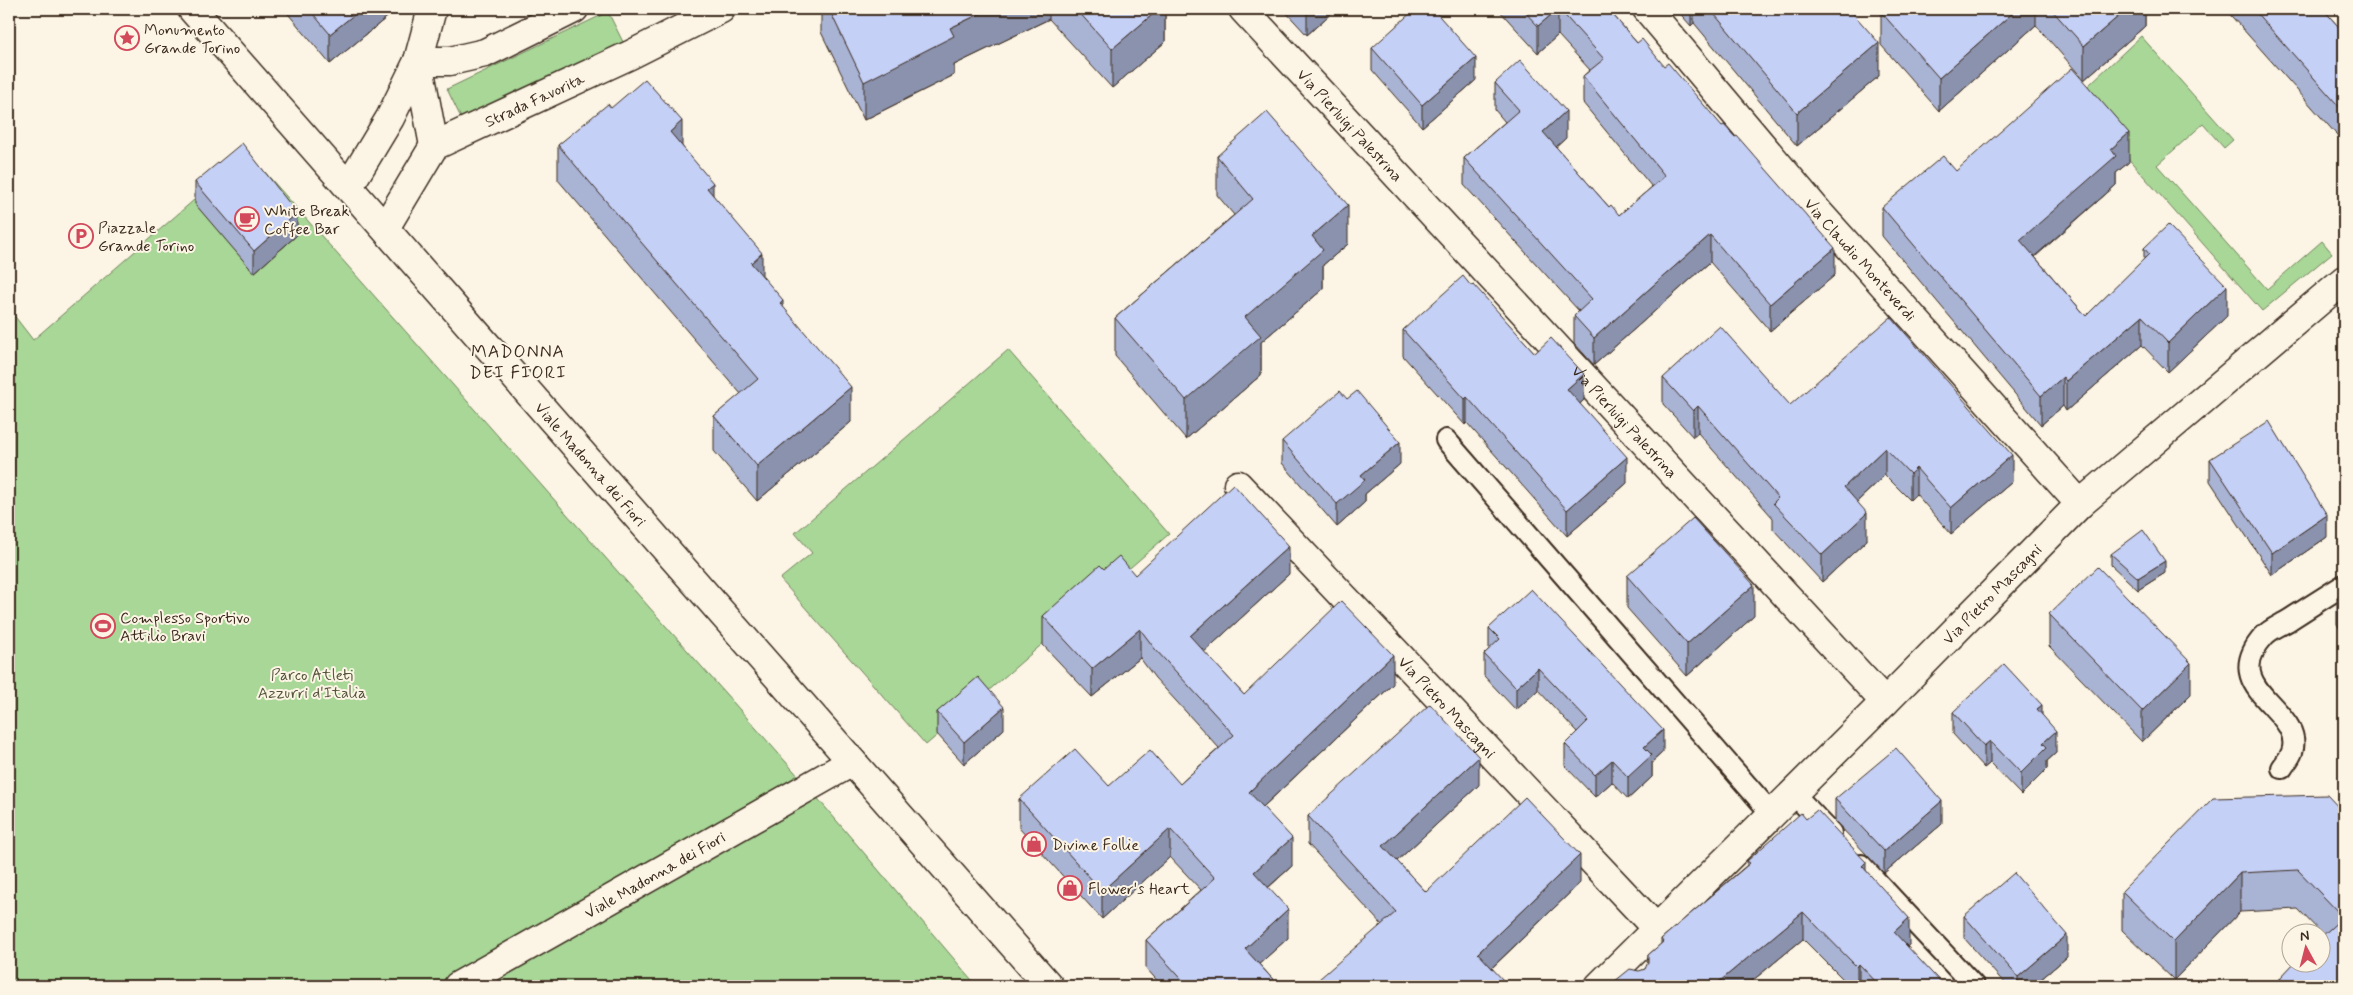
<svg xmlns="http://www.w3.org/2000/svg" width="2353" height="995" viewBox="0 0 2353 995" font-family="Mynerve,sans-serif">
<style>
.green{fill:#a8d797;stroke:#72805a}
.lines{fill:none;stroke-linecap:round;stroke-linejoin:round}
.lane-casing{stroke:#3b2a1e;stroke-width:24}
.street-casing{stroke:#3b2a1e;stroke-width:31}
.secondary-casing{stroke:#3b2a1e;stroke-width:31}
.lane{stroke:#fcf5e5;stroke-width:20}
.street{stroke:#fcf5e5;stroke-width:28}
.secondary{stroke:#fcf5e5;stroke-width:28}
.wall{fill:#a9b3d4;stroke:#3b2a1e}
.shaded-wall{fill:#8a92ad;stroke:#3b2a1e}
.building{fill:#c5d0f7;stroke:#3b2a1e}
.labels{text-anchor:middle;stroke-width:4;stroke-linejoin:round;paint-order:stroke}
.poi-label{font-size:16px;fill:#3b2a1e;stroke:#fcf5e5;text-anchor:start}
.street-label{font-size:16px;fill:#3b2a1e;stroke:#fcf5e5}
.park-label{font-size:16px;fill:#56553c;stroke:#fcf5e5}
.neighbourhood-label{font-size:18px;letter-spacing:1px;fill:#3b2a1e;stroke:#fcf5e5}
</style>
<rect width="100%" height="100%" fill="#fcf5e5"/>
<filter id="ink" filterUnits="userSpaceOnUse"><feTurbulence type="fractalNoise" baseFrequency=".02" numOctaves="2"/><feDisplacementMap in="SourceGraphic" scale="10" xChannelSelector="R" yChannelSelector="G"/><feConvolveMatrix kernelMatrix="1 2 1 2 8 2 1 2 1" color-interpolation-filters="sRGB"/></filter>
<g filter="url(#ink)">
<!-- green -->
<path class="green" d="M 608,12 L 624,44 L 463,122 L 447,89 Z
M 2141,36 L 2233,140 L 2224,148 L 2203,124 L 2157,165 L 2267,289 L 2322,241 L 2332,253 L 2262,311 L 2075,98 Z
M 248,153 L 808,787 L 977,986 L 9,986 L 9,309 L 33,340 Z
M 1008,350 L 1169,534 L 926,745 L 780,579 L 812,553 L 795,533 Z"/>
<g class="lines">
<defs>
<path id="lane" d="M 1446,440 L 1771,813
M 2282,768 C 2285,763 2290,758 2292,752 C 2306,709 2215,690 2264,636 C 2270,629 2281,625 2289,620 C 2308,608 2326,596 2344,585
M 1793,793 L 1831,833
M 1861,865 L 1974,986"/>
<g id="street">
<path id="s1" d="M 1243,9 L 1885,702"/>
<path id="s2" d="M 1647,9 L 1819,213 L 2080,504"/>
<path d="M 418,61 L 450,61 L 485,53 L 574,9"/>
<path d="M 418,61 L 434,146"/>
<path d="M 349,186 L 390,118 L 418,61 L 432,9"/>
<path id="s3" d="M 385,228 L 434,146 L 630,55 L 721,9"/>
<path id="s4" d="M 1238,485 L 1656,928"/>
<path id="s5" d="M 458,986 L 852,762"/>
<path id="s6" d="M 1599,986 L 1885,702 L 2080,504 L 2344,280"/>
</g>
<g id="secondary">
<path id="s7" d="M 192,9 L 1049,986"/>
</g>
</defs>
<!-- lane casing -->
<use href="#lane" class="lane-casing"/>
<!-- street casing -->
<use href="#street" class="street-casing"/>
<!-- secondary casing -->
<use href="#secondary" class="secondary-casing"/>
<!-- lane -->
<use href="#lane" class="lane"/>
<!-- street -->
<use href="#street" class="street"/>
<!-- secondary -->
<use href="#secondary" class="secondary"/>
</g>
<!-- wall -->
<path class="wall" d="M 284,9 L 397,9 L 330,64 Z
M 821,9 L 1165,9 L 1165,42 L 1112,88 L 1049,19 L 954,65 L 954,75 L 864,120 L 821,32 Z
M 1283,9 L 1336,9 L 1307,35 Z
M 1498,9 L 1608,9 L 1835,275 L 1770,331 L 1710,262 L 1594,365 L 1574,343 L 1574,316 L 1579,311 L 1464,185 L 1464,158 L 1505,122 L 1495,110 L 1495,83 L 1566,138 L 1556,147 L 1609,207 L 1619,215 L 1652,187 L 1583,103 L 1583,76 L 1590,70 L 1558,35 L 1538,53 Z
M 1676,9 L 1849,9 L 1879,76 L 1797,146 L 1694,23 L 1691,26 Z
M 1885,9 L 2145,9 L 2145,26 L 2084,80 L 2036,25 L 1939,111 L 1881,45 L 1881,12 Z
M 2225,9 L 2323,9 L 2344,33 L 2344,143 Z
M 1372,48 L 1476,80 L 1422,127 L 1372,70 Z
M 611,108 L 682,146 L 713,195 L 762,276 L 783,307 L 851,422 L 757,501 L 714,451 L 714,416 L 741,394 L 558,180 L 558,145 Z
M 1217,156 L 1348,244 L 1323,265 L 1323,289 L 1261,342 L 1261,375 L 1186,439 L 1115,356 L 1115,318 L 1234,215 L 1217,195 Z
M 2129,162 L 2116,173 L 2116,185 L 2035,257 L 2086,316 L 2144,260 L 2144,248 L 2227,316 L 2168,372 L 2142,345 L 2066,411 L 2063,406 L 2041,425 L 1882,236 L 1882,207 Z
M 195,182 L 297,235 L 254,273 L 195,204 Z
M 1471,286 L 1535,353 L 1584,400 L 1580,404 L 1627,483 L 1567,536 L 1467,423 L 1465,425 L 1403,356 L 1403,330 Z
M 1663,378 L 1790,405 L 2012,482 L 1951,534 L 1916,494 L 1910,500 L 1885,475 L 1857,502 L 1867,540 L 1822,582 L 1773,529 L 1773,518 L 1698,433 L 1693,437 L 1663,404 Z
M 1282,441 L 1400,464 L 1365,494 L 1365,502 L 1337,527 L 1282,463 Z
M 2210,459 L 2327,537 L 2272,575 L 2210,481 Z
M 2111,554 L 2165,573 L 2138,590 L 2111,565 Z
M 1104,569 L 1135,575 L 1289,574 L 1204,652 L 1244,695 L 1393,684 L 1263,807 L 1292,866 L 1268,888 L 1288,938 L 1259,964 L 1279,986 L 1162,986 L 1146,968 L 1146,940 L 1201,890 L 1170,857 L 1102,919 L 1019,828 L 1019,799 L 1109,786 L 1180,784 L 1219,748 L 1155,678 L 1140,658 L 1092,697 L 1043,645 L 1043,616 Z
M 1627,576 L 1754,616 L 1687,676 L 1627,608 Z
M 2344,593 L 2344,635 L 2337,624 L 2337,597 Z
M 2049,614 L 2191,694 L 2142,742 L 2049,646 Z
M 1489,628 L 1663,752 L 1652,762 L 1652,777 L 1628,799 L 1612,782 L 1595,797 L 1565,766 L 1565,744 L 1577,732 L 1538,690 L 1516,710 L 1484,676 L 1484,654 L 1489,649 Z
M 937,712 L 1004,729 L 964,764 L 937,734 Z
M 1953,712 L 2042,715 L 2056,753 L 2047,761 L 2047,769 L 2021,795 L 1990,763 L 1984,768 L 1953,734 Z
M 1479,785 L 1397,861 L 1426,892 L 1580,883 L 1492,968 L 1503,986 L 1382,925 L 1308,844 L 1308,816 Z
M 1835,799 L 1942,824 L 1884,873 L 1835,821 Z
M 2344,813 L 2344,986 L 2280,986 L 2280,978 L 2323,935 L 2298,909 L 2240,912 L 2174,980 L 2122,930 L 2122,891 Z
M 1806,819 L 1866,870 L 1909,945 L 1907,947 L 1944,986 L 1850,986 L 1803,939 L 1746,986 L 1609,986 L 1645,969 L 1648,964 L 1648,955 L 1661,944 L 1661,939 L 1747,865 L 1747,861 Z
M 1964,916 L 2067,957 L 2033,986 L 2007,986 L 1964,938 Z"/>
<!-- shaded-wall -->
<path class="shaded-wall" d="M 361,9 L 397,9 L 330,64 L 330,34 Z
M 990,9 L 1049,9 L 1049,19 L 954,65 L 954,75 L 864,120 L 864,82 L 950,28 Z
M 1159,9 L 1165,9 L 1165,42 L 1112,88 L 1112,49 Z
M 1307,9 L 1336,9 L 1307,35 Z
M 1558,9 L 1558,35 L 1538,53 L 1538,26 Z
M 1691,9 L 1694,9 L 1694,23 L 1691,26 Z
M 2017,9 L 2036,9 L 2036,25 L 1939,111 L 1939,78 Z
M 2127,9 L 2145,9 L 2145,26 L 2084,80 L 2084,46 Z
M 1879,43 L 1879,76 L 1797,146 L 1797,113 Z
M 1476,58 L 1476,80 L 1422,127 L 1422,105 Z
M 1566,111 L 1566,138 L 1543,159 L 1543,132 Z
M 682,121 L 682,156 L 670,132 Z
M 2129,133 L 2129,162 L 2116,173 L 2116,185 L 2020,269 L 2020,240 L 2111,149 Z
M 713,183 L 713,218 L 707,188 Z
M 1348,205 L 1348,244 L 1323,265 L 1323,289 L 1261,342 L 1261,375 L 1186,439 L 1186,400 L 1245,317 L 1312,236 Z
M 297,213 L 297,235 L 254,273 L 254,251 Z
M 1710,235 L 1710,262 L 1594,365 L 1594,338 Z
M 1835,248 L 1835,275 L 1770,331 L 1770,304 Z
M 762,253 L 762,288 L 751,263 Z
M 2227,286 L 2227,316 L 2168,372 L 2168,343 Z
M 783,300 L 783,335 L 780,303 Z
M 2142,316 L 2142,345 L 2066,411 L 2066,381 Z
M 1584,374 L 1584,400 L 1567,415 L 1567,389 Z
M 2063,377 L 2063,406 L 2041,425 L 2041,396 Z
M 851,387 L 851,422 L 757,501 L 757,466 Z
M 1467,397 L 1467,423 L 1465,425 L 1465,399 Z
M 1698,406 L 1698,433 L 1693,437 L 1693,411 Z
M 1400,442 L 1400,464 L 1365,494 L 1365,502 L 1337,527 L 1337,504 L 1361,475 Z
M 1885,448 L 1885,475 L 1844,514 L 1844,487 Z
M 2012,455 L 2012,482 L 1951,534 L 1951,508 Z
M 1627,457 L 1627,483 L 1567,536 L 1567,510 Z
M 1916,468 L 1916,494 L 1910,500 L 1910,474 Z
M 1867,513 L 1867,540 L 1822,582 L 1822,555 Z
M 2327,515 L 2327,537 L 2272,575 L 2272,553 Z
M 1289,546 L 1289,574 L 1190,665 L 1190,636 Z
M 2165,561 L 2165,573 L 2138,590 L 2138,578 Z
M 1754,585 L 1754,616 L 1687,676 L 1687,644 Z
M 1140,629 L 1140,658 L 1092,697 L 1092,669 Z
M 1393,655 L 1393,684 L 1249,820 L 1249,792 Z
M 2191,663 L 2191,694 L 2142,742 L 2142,711 Z
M 1538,668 L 1538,690 L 1516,710 L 1516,688 Z
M 2042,705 L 2042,728 L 2037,709 Z
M 1004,707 L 1004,729 L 964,764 L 964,742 Z
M 1663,730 L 1663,752 L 1652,762 L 1652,777 L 1628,799 L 1628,777 L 1644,747 Z
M 2056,731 L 2056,753 L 2047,761 L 2047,769 L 2021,795 L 2021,773 L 2043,743 Z
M 1990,741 L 1990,763 L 1984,768 L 1984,746 Z
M 1479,757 L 1479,785 L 1383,874 L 1383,846 Z
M 1612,760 L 1612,782 L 1595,797 L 1595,775 Z
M 1942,801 L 1942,824 L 1884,873 L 1884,851 Z
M 1170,829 L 1170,857 L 1102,919 L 1102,891 Z
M 1292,838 L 1292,866 L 1254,900 L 1254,872 Z
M 1580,855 L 1580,883 L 1478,981 L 1478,953 Z
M 1866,862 L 1866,889 L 1862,866 Z
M 2240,873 L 2240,912 L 2174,980 L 2174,942 Z
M 1288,909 L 1288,938 L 1245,977 L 1245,949 Z
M 1803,912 L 1803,939 L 1746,986 L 1714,986 Z
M 1909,918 L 1909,945 L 1894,959 L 1894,932 Z
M 2067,935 L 2067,957 L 2033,986 L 2018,986 L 2018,977 Z
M 1859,964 L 1859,986 L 1857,986 L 1857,967 Z
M 1503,980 L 1503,986 L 1496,986 Z"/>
<!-- building -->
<path class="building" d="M 309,9 L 361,9 L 330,34 Z
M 829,9 L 990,9 L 950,28 L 954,36 L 864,82 Z
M 1076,9 L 1159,9 L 1112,49 Z
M 1415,9 L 1433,9 L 1476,58 L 1422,105 L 1372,48 Z
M 1522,9 L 1558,9 L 1538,26 Z
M 1559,9 L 1608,9 L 1637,43 L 1642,39 L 1664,66 L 1668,63 L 1722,126 L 1724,125 L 1735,137 L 1737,136 L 1835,248 L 1770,304 L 1710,235 L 1594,338 L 1574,316 L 1592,299 L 1464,158 L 1519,110 L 1495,83 L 1520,60 L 1566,111 L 1543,132 L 1609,207 L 1611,205 L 1619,215 L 1665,176 L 1583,76 L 1604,59 Z
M 1710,9 L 1849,9 L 1879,43 L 1797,113 Z
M 1885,9 L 2017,9 L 1939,78 L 1881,12 Z
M 2051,9 L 2127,9 L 2084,46 Z
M 2253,9 L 2323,9 L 2344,33 L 2344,112 Z
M 2072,68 L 2129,133 L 2111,149 L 2116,156 L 2020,240 L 2086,316 L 2149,254 L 2144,248 L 2168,225 L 2227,286 L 2168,343 L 2142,316 L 2066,381 L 2063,377 L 2041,396 L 1882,207 L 1943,156 L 1956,171 Z
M 645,79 L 682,121 L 670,132 L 713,183 L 707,188 L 762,253 L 751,263 L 783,300 L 780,303 L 851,387 L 757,466 L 714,416 L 758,379 L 558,145 L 608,104 L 611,108 Z
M 1267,112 L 1348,205 L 1312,236 L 1323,250 L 1245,317 L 1261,336 L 1186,400 L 1115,318 L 1253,199 L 1217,156 Z
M 242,143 L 297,213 L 254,251 L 195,182 Z
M 1463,276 L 1471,286 L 1474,285 L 1535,353 L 1551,338 L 1584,374 L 1567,389 L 1627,457 L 1567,510 L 1467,397 L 1465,399 L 1403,330 Z
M 1891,317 L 2012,455 L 1951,508 L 1916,468 L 1910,474 L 1885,448 L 1844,487 L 1867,513 L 1822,555 L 1773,503 L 1778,498 L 1698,406 L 1693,411 L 1663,378 L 1720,326 L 1790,405 Z
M 1340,391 L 1347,399 L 1357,391 L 1400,442 L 1361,475 L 1365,480 L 1337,504 L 1282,441 Z
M 2269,421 L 2327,515 L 2272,553 L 2210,459 Z
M 1233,484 L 1289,546 L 1190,636 L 1244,695 L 1341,601 L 1393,655 L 1249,792 L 1292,838 L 1254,872 L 1288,909 L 1245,949 L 1279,986 L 1188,986 L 1146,940 L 1215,878 L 1170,829 L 1102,891 L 1019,799 L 1075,749 L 1109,786 L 1150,750 L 1180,784 L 1234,735 L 1155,649 L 1140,629 L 1092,669 L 1043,616 L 1100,565 L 1104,569 L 1119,556 L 1135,575 Z
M 1693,518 L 1754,585 L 1687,644 L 1627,576 Z
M 2143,530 L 2165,561 L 2138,578 L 2111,554 Z
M 2098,567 L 2191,663 L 2142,711 L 2049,614 Z
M 1531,589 L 1663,730 L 1644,747 L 1652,755 L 1628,777 L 1612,760 L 1595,775 L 1565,744 L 1588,721 L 1538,668 L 1516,688 L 1484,654 L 1500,639 L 1489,628 Z
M 2344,593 L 2344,609 L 2337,597 Z
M 2004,664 L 2042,705 L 2037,709 L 2056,731 L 2043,743 L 2047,747 L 2021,773 L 1990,741 L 1984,746 L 1953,712 Z
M 978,677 L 1004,707 L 964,742 L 937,712 Z
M 1430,704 L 1479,757 L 1383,846 L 1426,892 L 1525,797 L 1580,855 L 1478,953 L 1503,980 L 1496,986 L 1311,986 L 1396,912 L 1308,816 Z
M 1896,748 L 1942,801 L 1884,851 L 1835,799 Z
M 2327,795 L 2344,813 L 2344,986 L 2288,986 L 2280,978 L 2295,962 L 2320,962 L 2320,938 L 2343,917 L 2298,870 L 2240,873 L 2174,942 L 2122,891 L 2213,798 Z
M 1817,810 L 1866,862 L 1862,866 L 1909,918 L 1894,932 L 1944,986 L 1880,986 L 1859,964 L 1857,967 L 1803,912 L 1714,986 L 1609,986 L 1630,969 L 1639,971 L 1645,969 L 1648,962 L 1648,955 L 1663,942 L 1661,939 L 1750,863 L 1747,861 L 1801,813 L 1806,819 Z
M 2014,873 L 2067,935 L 2018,977 L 1964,916 Z"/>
</g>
<!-- icons -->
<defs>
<symbol id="sight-ring" viewBox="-11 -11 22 22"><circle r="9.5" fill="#fcf5e5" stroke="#d1495b" stroke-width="1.5"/><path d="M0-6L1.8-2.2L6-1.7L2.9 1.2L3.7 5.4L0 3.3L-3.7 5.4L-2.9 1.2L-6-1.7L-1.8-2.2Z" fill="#d1495b"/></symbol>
<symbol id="cafe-ring" viewBox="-11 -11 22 22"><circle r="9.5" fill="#fcf5e5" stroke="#d1495b" stroke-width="1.5"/><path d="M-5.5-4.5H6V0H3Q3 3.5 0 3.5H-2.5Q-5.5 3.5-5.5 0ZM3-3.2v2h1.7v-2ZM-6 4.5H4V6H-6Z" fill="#d1495b"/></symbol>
<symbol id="parking-ring" viewBox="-11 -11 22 22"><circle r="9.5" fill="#fcf5e5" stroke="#d1495b" stroke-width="1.5"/><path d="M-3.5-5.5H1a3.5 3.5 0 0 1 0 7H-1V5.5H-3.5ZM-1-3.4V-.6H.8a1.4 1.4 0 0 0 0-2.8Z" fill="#d1495b"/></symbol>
<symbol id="stadium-ring" viewBox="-11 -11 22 22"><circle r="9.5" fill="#fcf5e5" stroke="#d1495b" stroke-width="1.5"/><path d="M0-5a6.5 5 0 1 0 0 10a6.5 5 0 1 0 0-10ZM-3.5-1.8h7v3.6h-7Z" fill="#d1495b"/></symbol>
<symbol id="shop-ring" viewBox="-11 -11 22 22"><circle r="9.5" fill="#fcf5e5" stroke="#d1495b" stroke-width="1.5"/><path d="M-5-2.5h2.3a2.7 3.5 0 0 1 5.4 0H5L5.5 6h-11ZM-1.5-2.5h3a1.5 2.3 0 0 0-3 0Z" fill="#d1495b"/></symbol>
</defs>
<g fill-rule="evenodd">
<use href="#sight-ring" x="113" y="24" width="28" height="28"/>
<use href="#cafe-ring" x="233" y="205" width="28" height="28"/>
<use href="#parking-ring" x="67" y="222" width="28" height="28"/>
<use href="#stadium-ring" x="89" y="612" width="28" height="28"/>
<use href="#shop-ring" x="1020" y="830" width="28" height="28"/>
<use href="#shop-ring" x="1056" y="874" width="28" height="28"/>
</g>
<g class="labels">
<!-- poi labels -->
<g class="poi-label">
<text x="144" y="35">Monumento<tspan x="144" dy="18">Grande Torino</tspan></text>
<text x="264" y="216">White Break<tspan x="264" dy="18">Coffee Bar</tspan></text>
<text x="98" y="233">Piazzale<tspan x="98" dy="18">Grande Torino</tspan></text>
<text x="120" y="623">Complesso Sportivo<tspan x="120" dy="18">Attilio Bravi</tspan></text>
<text x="1052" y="850">Divine Follie</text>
<text x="1088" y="894">Flower's Heart</text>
</g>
<!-- street labels -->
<g class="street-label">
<text dy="6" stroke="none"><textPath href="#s3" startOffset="206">Strada Favorita</textPath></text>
<text dy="6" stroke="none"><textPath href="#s1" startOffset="158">Via Pierluigi Palestrina</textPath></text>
<text dy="6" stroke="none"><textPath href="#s2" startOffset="329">Via Claudio Monteverdi</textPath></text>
<text dy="6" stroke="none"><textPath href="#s1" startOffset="562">Via Pierluigi Palestrina</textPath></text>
<text dy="6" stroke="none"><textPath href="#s7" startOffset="605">Viale Madonna dei Fiori</textPath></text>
<text dy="6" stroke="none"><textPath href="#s6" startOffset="555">Via Pietro Mascagni</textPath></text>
<text dy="6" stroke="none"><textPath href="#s4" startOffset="305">Via Pietro Mascagni</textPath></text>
<text dy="6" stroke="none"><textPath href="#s5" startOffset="226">Viale Madonna dei Fiori</textPath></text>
</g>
<!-- park labels -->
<g class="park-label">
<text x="312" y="680">Parco Atleti<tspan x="312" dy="18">Azzurri d'Italia</tspan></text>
</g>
<!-- neighbourhood labels -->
<g class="neighbourhood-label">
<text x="518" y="357">MADONNA<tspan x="518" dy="21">DEI FIORI</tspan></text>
</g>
</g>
<!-- margin -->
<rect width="2353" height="995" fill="none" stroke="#fcf5e5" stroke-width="30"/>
<rect x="15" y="15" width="2323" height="965" fill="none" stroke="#3b2a1e" stroke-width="2" filter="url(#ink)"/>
<!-- north arrow -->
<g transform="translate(2306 948) rotate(353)"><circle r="24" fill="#fcf5e5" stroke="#afa495"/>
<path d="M0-4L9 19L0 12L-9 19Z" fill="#d1495b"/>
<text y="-8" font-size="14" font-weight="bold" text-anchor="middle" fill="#3b2a1e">N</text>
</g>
</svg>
